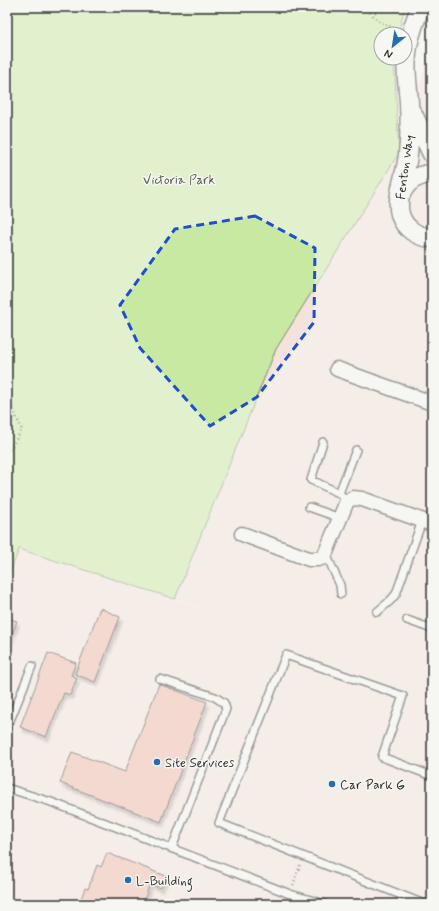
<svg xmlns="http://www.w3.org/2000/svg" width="439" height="911" viewBox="0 0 439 911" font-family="Mynerve,sans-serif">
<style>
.built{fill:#f4e3dc}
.green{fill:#c8e9a1;stroke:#7a8a66}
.building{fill:#f0b7a7;stroke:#2b2b2b;filter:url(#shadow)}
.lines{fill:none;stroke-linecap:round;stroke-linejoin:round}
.service-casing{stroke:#2b2b2b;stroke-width:10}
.minor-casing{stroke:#2b2b2b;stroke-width:17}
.tertiary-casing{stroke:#2b2b2b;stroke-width:21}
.path{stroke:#2b2b2b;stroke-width:2.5;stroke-dasharray:1 3;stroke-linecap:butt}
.service{stroke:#f6f6f2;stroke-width:7}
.minor{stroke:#f6f6f2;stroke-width:14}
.tertiary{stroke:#f6f6f2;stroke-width:18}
.marked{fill:none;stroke:#1d4ed8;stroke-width:3;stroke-dasharray:8 5;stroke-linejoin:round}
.poi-dot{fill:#1f6fb2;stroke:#f6f6f2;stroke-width:1.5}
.labels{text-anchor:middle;stroke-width:3;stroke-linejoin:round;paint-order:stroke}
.street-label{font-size:13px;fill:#2b2b2b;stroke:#f6f6f2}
.park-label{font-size:13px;fill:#525a48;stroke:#f6f6f2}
.poi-label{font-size:13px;fill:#2b2b2b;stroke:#f6f6f2;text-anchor:start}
</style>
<defs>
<filter id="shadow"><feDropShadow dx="2.5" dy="4.5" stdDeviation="1" flood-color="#0004"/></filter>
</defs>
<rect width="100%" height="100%" fill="#f6f6f2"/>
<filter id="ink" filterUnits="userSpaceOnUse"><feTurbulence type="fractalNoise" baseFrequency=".025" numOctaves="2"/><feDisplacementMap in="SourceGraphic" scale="8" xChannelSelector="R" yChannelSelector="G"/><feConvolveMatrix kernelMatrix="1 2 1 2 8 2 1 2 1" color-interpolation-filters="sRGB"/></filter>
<g filter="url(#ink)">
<!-- built -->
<path class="built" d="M 432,42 L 432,904 L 7,904 L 7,581 L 19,549 L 226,616 L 175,599 L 276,349 L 399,153 Z"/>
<!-- green -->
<path class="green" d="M 7,7 L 405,7 L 398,34 L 381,34 L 381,58 L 394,58 L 399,153 L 276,349 L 175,599 L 19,549 L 7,581 Z"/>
<!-- building -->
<path class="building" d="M 100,608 L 120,617 L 95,682 L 75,674 Z
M 7,618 L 17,621 L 7,647 Z
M 48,653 L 76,663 L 71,675 L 77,678 L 70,695 L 64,693 L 46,737 L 20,727 Z
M 159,684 L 207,702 L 161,822 L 60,783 L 72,752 L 125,772 Z
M 107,853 L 166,876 L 161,888 L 150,884 L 144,900 L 154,904 L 79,904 L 85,888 L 88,889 L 97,865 L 101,867 Z"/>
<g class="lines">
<defs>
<path id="service" d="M 323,442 L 311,480 L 339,493 L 347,501
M 339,493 L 356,450
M 309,507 L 340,518
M 326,554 L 340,585 L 341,594
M 377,612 L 390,601 L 396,594 L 422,521
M 407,620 L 432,629
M 160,679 L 215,697 L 224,703 L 226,709 L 172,848
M 7,728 L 32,666
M 7,788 L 51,802 L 290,894 L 325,904
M 424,904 L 219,823 L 286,655 L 403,696 L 382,757 L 432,776"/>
<path id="minor" d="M 427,7 L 432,9
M 337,369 L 432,403
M 242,534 L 309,559 L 318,559 L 324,557 L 347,501 L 353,498 L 362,499 L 432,524"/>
<path id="tertiary" d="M 420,7 C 415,22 408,38 407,54 C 405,71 408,86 409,103 C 410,120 410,137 408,154 C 407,172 395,198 400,214 C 404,229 418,237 432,238
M 413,114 L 432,154
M 401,194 C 408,179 418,176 432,173"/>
</defs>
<!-- service casing -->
<use href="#service" class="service-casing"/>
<!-- minor casing -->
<use href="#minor" class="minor-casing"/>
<!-- tertiary casing -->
<use href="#tertiary" class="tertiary-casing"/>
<!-- path -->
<path class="path" d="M 364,7 L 379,21 L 397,30
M 7,395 L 22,430 L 7,454
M 293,885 L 300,865"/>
<!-- service -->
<use href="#service" class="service"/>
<!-- minor -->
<use href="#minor" class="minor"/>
<!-- tertiary -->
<use href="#tertiary" class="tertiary"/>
</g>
</g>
<!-- marked area -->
<path d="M0 0H439V911H0ZM 255,216 L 315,248 L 314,322 L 257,397 L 210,426 L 140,348 L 120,305 L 175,229 Z" fill="#f6f6f2" fill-opacity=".55" fill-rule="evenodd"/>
<path class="marked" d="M 255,216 L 315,248 L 314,322 L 257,397 L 210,426 L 140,348 L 120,305 L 175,229 Z"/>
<!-- markers -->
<g class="poi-dot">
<circle cx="157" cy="762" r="4"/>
<circle cx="332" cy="784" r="4"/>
<circle cx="128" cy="880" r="4"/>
</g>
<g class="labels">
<!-- street labels -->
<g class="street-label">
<text transform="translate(404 167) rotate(-82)" y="5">Fenton Way</text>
</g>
<!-- park labels -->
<g class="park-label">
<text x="179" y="184">Victoria Park</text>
</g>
<!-- poi labels -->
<g class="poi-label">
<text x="165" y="767">Site Services</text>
<text x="340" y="789">Car Park G</text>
<text x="136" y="885">L-Building</text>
</g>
</g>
<!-- margin -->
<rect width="439" height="911" fill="none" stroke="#f6f6f2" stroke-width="24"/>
<rect x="12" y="12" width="415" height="887" fill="none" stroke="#2b2b2b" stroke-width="1.5" filter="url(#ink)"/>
<!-- north arrow -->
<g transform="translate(393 46) rotate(210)"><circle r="19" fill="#f6f6f2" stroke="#a5a5a2"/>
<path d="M0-3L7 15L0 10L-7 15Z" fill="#1f6fb2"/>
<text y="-6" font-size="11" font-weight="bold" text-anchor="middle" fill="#2b2b2b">N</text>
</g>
</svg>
